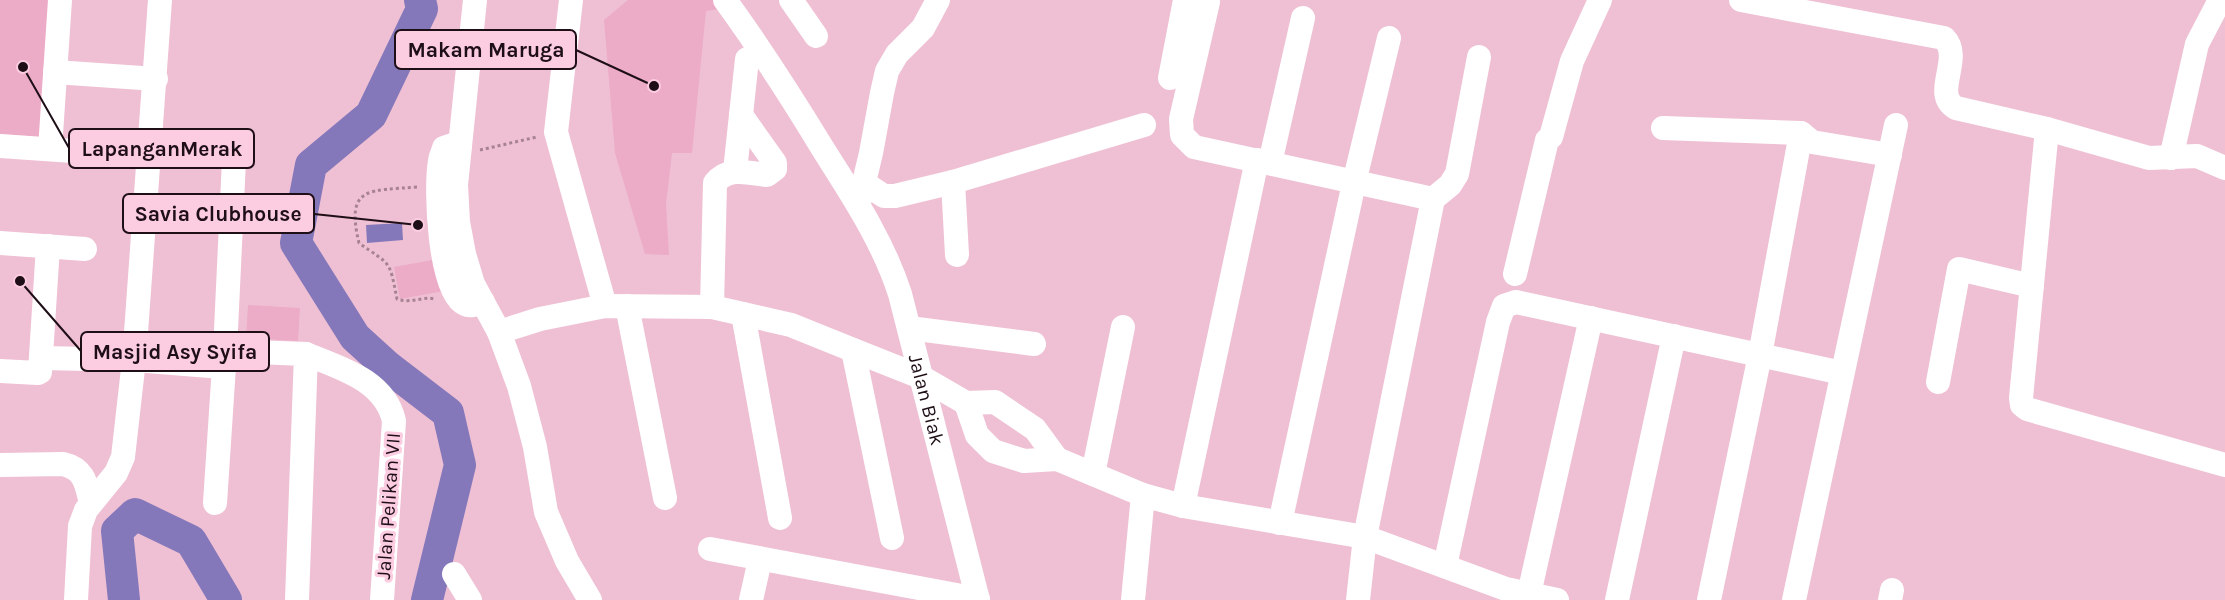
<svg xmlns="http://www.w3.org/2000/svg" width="2225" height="600" viewBox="0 0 2225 600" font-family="Karla,sans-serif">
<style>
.green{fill:#ecabc7}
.water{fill:#8478bb}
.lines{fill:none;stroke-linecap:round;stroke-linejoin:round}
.river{stroke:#8478bb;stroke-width:32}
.path{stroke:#a78292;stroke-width:3;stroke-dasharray:3 3;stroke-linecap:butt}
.minor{stroke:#fff;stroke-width:24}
.labels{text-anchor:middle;stroke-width:6;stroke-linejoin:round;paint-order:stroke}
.street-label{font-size:20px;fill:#1e0e16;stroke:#fccce0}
.leader{fill:none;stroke:#1e0e16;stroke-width:2}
.callout-dot{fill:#1e0e16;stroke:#fccce0;stroke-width:2}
.callout{fill:#fccce0;stroke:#1e0e16;stroke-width:2}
.callout-label{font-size:21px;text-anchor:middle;font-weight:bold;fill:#1e0e16}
</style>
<rect width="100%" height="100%" fill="#efc0d3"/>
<!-- green -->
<path class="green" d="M 0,0 L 50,0 L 41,137 L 0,134 Z
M 628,0 L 730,0 L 720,9 L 706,11 L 692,153 L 672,153 L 666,204 L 669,255 L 645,254 L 615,153 L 604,20 Z
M 438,259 L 444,291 L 400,299 L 394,267 Z
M 248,305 L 300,308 L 298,341 L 246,338 Z"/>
<!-- water -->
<path class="water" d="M 402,223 L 403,240 L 367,243 L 366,225 Z"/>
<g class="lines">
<!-- river -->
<path class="river" d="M 420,0 L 422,9 L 371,115 L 311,165 L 296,243 L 355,337 L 388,367 L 448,413 L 460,465 L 427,600
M 124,600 L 117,531 L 135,514 L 191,541 L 226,600"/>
<!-- path -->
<path class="path" d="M 480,150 L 537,137
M 417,187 C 370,191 345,185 359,243 C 391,266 389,258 397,299 C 411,304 422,296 435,299"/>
<!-- minor -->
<g class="minor">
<path d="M 475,0 L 456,185 L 458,222 L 464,254 L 473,284 L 499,332 L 519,386 L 535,447 L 546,512 L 567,561 L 590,600"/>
<path d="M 571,0 L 556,132 L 605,306"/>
<path id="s1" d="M 725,0 C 760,48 792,98 823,149 C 852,195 883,241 900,294 L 978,600"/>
<path d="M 791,0 L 816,36"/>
<path d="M 1741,0 L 1944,38 C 1964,58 1931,94 1956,108 L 2047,129 L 2149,158 L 2197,156 L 2225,168"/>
<path d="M 1208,2 L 1181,119 L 1182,135 L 1194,147 L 1433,199"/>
<path d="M 55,72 L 156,79"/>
<path d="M 1170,78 L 1185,0"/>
<path d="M 1663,128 L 1801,133 L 1812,142 L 1890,155"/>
<path d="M 2047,129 L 2021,398 L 2022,405 L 2027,409 L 2225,465"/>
<path d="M 0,146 L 87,152"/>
<path d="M 460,146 L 453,145 L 444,148 C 443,152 440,157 440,161 C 435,187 439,293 465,304 C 471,307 477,304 483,302"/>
<path d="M 50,149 L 60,0"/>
<path d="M 2171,158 L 2197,44 L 2220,0"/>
<path d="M 1270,163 L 1303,18"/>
<path d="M 735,171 L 747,59"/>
<path d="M 953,182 L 957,255"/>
<path d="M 864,183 L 884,196 L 895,196 L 953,182 L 1144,125"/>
<path d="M 860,199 L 871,153 L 882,93 L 887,71 L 897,54 L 923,28 L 938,0"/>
<path d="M 0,243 L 85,249"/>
<path d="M 1515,274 L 1547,140 L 1551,137 L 1572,61 L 1600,0"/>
<path d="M 627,306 L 665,498"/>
<path d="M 712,307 L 715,183 C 729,166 748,173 767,175 L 775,169 L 775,163 L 741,115"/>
<path d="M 743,314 L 780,518"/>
<path d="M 909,328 L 1034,344"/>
<path d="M 499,332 L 540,319 L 605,306 L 712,307 L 743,314 L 791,325 L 853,350 L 921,377 L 966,403 L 995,402 L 1035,429 L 1057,459"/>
<path d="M 853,350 L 892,538"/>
<path d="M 225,351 L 306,354 L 297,600"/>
<path d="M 306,354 C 340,368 385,380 394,421 L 382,600"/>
<path d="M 42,358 L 134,360 L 223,367"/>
<path d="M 0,371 L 38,373 L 40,372 L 48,246"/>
<path d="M 1938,382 L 1959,269 L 2032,286"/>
<path d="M 966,403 L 977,435 L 993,451 L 1024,461 L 1057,459 L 1143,495 L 1183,506 L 1365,537 L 1506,589 L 1557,600"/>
<path d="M 0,465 L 63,464 C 85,469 86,484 91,503"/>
<path d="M 1093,474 L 1123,327"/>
<path d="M 215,503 L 225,351 L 234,160"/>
<path d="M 1183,506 L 1257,160"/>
<path d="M 1280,523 L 1354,183 L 1389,38"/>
<path d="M 710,549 L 978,599"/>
<path d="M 1445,566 L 1498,322 L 1504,306 L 1516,302 L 1842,373"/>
<path d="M 454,574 L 470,600"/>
<path d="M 1529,594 L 1591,318"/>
<path d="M 76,600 L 80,526 L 86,510 L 116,473 L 123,457 L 134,360 L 160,0"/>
<path d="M 751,600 L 760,560"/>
<path d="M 1133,600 L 1143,495"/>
<path d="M 1358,600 L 1365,537 L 1433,199 L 1450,185 L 1457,174 L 1479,57"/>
<path d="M 1617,600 L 1674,336"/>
<path d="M 1709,600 L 1760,355 L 1801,133"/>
<path d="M 1794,600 L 1896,125"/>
<path d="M 1890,600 L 1892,590"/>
</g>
</g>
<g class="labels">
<!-- street labels -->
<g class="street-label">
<text dy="7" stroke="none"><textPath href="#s1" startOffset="452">Jalan Biak</textPath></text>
<text transform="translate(388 506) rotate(-86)" y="7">Jalan Pelikan VII</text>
</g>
</g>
<!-- callouts -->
<path class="leader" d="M654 86L576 50M23 67L69 148M418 225L314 214M20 281L81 351"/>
<g class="callout-dot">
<circle cx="654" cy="86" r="6"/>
<circle cx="23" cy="67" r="6"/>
<circle cx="418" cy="225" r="6"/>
<circle cx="20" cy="281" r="6"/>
</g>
<g class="callout">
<rect x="395" y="30" width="181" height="39" rx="6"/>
<rect x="69" y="129" width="185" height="39" rx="6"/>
<rect x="123" y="194" width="191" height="39" rx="6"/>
<rect x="81" y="332" width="188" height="39" rx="6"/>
</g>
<g class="callout-label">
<text x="486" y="57">Makam Maruga</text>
<text x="162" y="156">LapanganMerak</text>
<text x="218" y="221">Savia Clubhouse</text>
<text x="175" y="359">Masjid Asy Syifa</text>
</g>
</svg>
